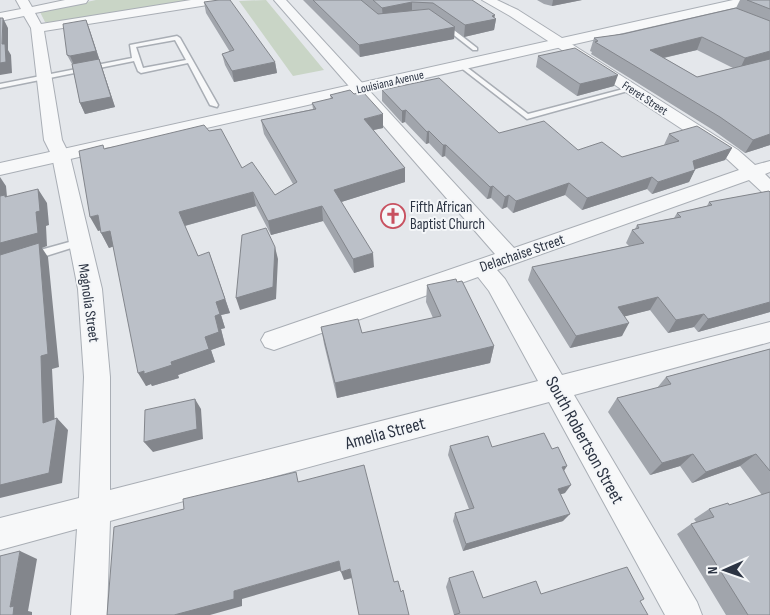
<svg xmlns="http://www.w3.org/2000/svg" width="770" height="615" viewBox="0 0 770 615" font-family="'Sofia Sans Condensed',sans-serif">
<style>
.green{fill:#c9d5c6}
.lines{fill:none;stroke-linecap:round;stroke-linejoin:round}
.service-casing{stroke:#a9aeb5;stroke-width:3}
.minor-casing{stroke:#a9aeb5;stroke-width:2}
.tertiary-casing{stroke:#a9aeb5;stroke-width:2}
.service{fill:#f7f8f9;fill-rule:evenodd}
.minor{fill:#f7f8f9;fill-rule:evenodd}
.tertiary{fill:#f7f8f9;fill-rule:evenodd}
.wall{fill:#a1a5ac;fill-rule:evenodd}
.shaded-wall{fill:#83868c}
.building{fill:#bbc0c8;stroke:#83868c}
.labels{text-anchor:middle;stroke-width:4;stroke-linejoin:round;paint-order:stroke}
.far-street-label{font-size:12px;fill:#2c3443;stroke:#f4f6f8}
.poi-label{font-size:15px;fill:#2c3443;stroke:#f4f6f8;text-anchor:start}
.street-label{font-size:15px;fill:#2c3443;stroke:#f4f6f8}
.near-street-label{font-size:18px;fill:#2c3443;stroke:#f4f6f8}
</style>
<rect width="100%" height="100%" fill="#e4e7eb"/>
<!-- green -->
<path class="green" d="M 96,0 L 192,0 L 54,22 L 45,22 L 40,12 Z
M 266,0 L 324,70 L 293,76 L 239,1 Z"/>
<g class="lines">
<defs>
<path id="service" d="M 441,23 L 445,23 L 477,48 L 477,50 L 473,50 L 441,25 Z
M 177,36 L 180,38 L 218,105 L 217,107 L 210,105 L 188,63 L 141,73 L 138,71 L 134,61 L 0,88 L 0,84 L 132,58 L 130,45 ZM 175,40 L 186,60 L 143,68 L 136,47 Z
M 460,65 L 464,65 L 528,114 L 631,87 L 635,89 L 527,119 L 460,67 Z
M 80,239 L 84,240 L 85,242 L 84,244 L 30,261 L 25,257 L 26,254 Z"/>
<path id="minor" d="M 16,0 L 28,0 L 32,7 L 65,0 L 88,0 L 86,3 L 35,13 L 41,24 L 191,0 L 220,0 L 214,4 L 44,31 L 62,140 L 70,156 L 102,289 L 110,377 L 110,490 L 538,381 L 489,291 L 478,277 L 274,350 L 265,347 L 261,340 L 265,333 L 495,254 L 274,0 L 286,0 L 514,248 L 739,170 L 726,158 L 510,16 L 482,0 L 497,0 L 518,10 L 738,150 L 755,165 L 770,161 L 770,172 L 765,174 L 770,179 L 770,195 L 763,193 L 749,180 L 497,270 L 505,279 L 562,375 L 770,322 L 770,342 L 574,395 L 697,602 L 702,615 L 665,615 L 549,402 L 110,521 L 107,615 L 71,615 L 77,529 L 0,550 L 0,518 L 79,498 L 84,377 L 78,289 L 52,156 L 44,140 L 31,28 L 24,16 L 0,21 L 0,13 L 21,9 Z"/>
<path id="tertiary" d="M 733,0 L 758,0 L 751,4 L 0,175 L 0,163 Z"/>
</defs>
<!-- service casing -->
<use href="#service" class="service-casing"/>
<!-- minor casing -->
<use href="#minor" class="minor-casing"/>
<!-- tertiary casing -->
<use href="#tertiary" class="tertiary-casing"/>
<!-- service -->
<use href="#service" class="service"/>
<!-- minor -->
<use href="#minor" class="minor"/>
<!-- tertiary -->
<use href="#tertiary" class="tertiary"/>
</g>
<!-- wall -->
<path class="wall" d="M 303,0 L 472,0 L 496,19 L 494,30 L 464,37 L 454,30 L 454,39 L 360,57 Z
M 537,0 L 582,0 L 552,6 L 544,4 Z
M 740,0 L 770,0 L 770,145 L 745,153 L 713,130 L 591,54 L 592,52 L 590,51 L 594,38 L 623,34 L 736,8 ZM 697,50 L 733,68 L 697,77 L 664,58 Z
M 204,2 L 275,62 L 277,73 L 234,82 L 225,65 L 222,54 L 230,52 L 206,13 Z
M 86,20 L 90,31 L 115,107 L 85,114 L 80,103 L 72,64 L 67,55 Z
M 538,56 L 614,86 L 577,96 L 536,67 Z
M 382,90 L 499,133 L 578,150 L 622,157 L 664,145 L 669,134 L 732,148 L 725,160 L 695,169 L 689,182 L 652,194 L 647,189 L 582,210 L 565,195 L 513,213 L 507,207 L 502,209 L 491,198 L 487,199 L 445,156 L 442,157 L 429,143 L 426,144 L 405,122 L 402,123 L 382,101 Z
M 330,95 L 383,128 L 373,130 L 405,168 L 405,182 L 341,202 L 374,267 L 354,273 L 323,221 L 271,235 L 256,206 L 185,226 L 198,256 L 214,266 L 230,313 L 221,315 L 225,328 L 221,329 L 225,345 L 211,350 L 215,362 L 178,375 L 179,378 L 152,386 L 151,384 L 146,386 L 113,246 L 109,248 L 100,230 L 98,231 L 105,148 L 209,131 L 242,168 L 275,195 L 293,184 L 264,134 L 261,120 L 313,109 L 312,103 L 331,99 Z
M 769,191 L 770,312 L 698,332 L 694,327 L 668,333 L 650,310 L 625,316 L 622,336 L 570,348 L 528,280 L 532,267 L 629,246 L 626,243 L 632,230 L 635,229 L 637,225 L 674,218 L 677,213 L 707,206 L 709,202 Z
M 427,285 L 494,346 L 490,363 L 337,398 L 324,344 L 321,327 L 362,333 L 433,318 L 426,302 Z
M 770,349 L 770,615 L 726,615 L 677,534 L 691,524 L 696,522 L 694,519 L 709,509 L 729,505 L 762,495 L 740,466 L 692,483 L 680,466 L 650,475 L 608,412 L 617,398 L 657,388 L 666,377 Z
M 450,446 L 492,447 L 564,471 L 565,493 L 560,494 L 563,521 L 463,551 L 453,521 L 455,513 L 469,509 L 448,455 Z
M 449,578 L 483,598 L 541,594 L 640,601 L 454,615 L 446,587 Z"/>
<!-- shaded-wall -->
<path class="shaded-wall" d="M 553,0 L 582,0 L 552,6 Z
M 412,2 L 412,13 L 383,19 L 382,8 Z
M 495,15 L 494,19 L 496,19 L 494,30 L 464,37 L 465,25 Z
M 3,18 L 8,28 L 8,50 L 11,55 L 12,73 L 0,75 L 0,63 L 2,44 Z
M 86,20 L 90,31 L 115,107 L 85,114 L 80,103 L 75,67 L 70,56 Z
M 455,27 L 454,39 L 360,57 L 359,45 Z
M 702,37 L 697,50 L 645,62 L 650,50 Z
M 770,51 L 770,61 L 739,71 L 745,58 Z
M 275,62 L 277,73 L 234,82 L 232,71 Z
M 618,75 L 614,86 L 577,96 L 580,84 Z
M 406,110 L 405,122 L 402,123 L 402,111 Z
M 383,114 L 383,128 L 364,132 L 364,119 Z
M 429,131 L 429,143 L 426,144 L 427,132 Z
M 770,134 L 770,145 L 745,153 L 753,140 Z
M 443,145 L 446,145 L 445,156 L 442,157 Z
M 732,148 L 725,160 L 686,172 L 693,161 Z
M 405,168 L 405,182 L 335,204 L 334,190 Z
M 695,170 L 689,182 L 652,194 L 658,182 Z
M 0,177 L 6,186 L 7,197 L 0,201 Z
M 652,177 L 647,189 L 582,210 L 587,198 Z
M 569,183 L 565,195 L 513,213 L 516,201 Z
M 493,186 L 491,198 L 487,199 L 490,187 Z
M 38,189 L 47,203 L 49,225 L 46,226 L 47,246 L 42,248 L 48,257 L 59,367 L 52,369 L 55,427 L 57,418 L 68,430 L 62,483 L 0,498 L 0,485 L 43,423 L 0,260 L 0,243 Z
M 253,192 L 256,206 L 184,226 L 179,212 Z
M 509,195 L 507,207 L 502,209 L 505,197 Z
M 322,206 L 323,221 L 271,235 L 268,221 Z
M 98,215 L 105,229 L 98,231 L 90,217 Z
M 110,231 L 118,245 L 109,248 L 101,233 Z
M 275,247 L 278,259 L 276,299 L 240,310 L 236,298 Z
M 209,252 L 230,313 L 221,315 L 225,328 L 221,329 L 225,345 L 211,350 L 215,362 L 178,375 L 179,378 L 152,386 L 151,384 L 146,386 L 138,373 L 171,362 L 205,337 L 215,316 L 216,302 Z
M 373,253 L 374,267 L 354,273 L 353,259 Z
M 658,297 L 650,310 L 611,320 L 618,307 Z
M 770,302 L 770,312 L 698,332 L 708,319 Z
M 704,314 L 694,327 L 668,333 L 676,320 Z
M 629,323 L 622,336 L 570,348 L 576,336 Z
M 494,346 L 490,363 L 337,398 L 335,383 Z
M 195,399 L 201,409 L 203,439 L 153,452 L 144,442 Z
M 693,454 L 680,466 L 650,475 L 662,463 Z
M 756,454 L 740,466 L 692,483 L 706,472 Z
M 567,466 L 562,474 L 562,467 Z
M 571,485 L 565,493 L 552,497 L 558,489 Z
M 570,514 L 563,521 L 463,551 L 466,544 Z
M 20,551 L 37,559 L 28,611 L 32,612 L 32,615 L 13,615 L 10,607 Z
M 339,561 L 342,570 L 242,599 L 242,606 L 210,615 L 174,615 L 234,591 Z
M 350,569 L 352,578 L 344,580 L 341,572 Z"/>
<!-- building -->
<path class="building" d="M 219,0 L 230,0 L 275,62 L 232,71 L 222,54 L 234,50 L 204,2 Z
M 313,0 L 361,0 L 378,14 L 429,9 L 455,27 L 359,45 Z
M 373,0 L 472,0 L 495,15 L 492,16 L 496,19 L 465,25 L 433,3 L 412,2 L 382,8 Z
M 747,0 L 770,0 L 770,9 Z
M 736,8 L 770,21 L 770,51 L 745,58 L 702,37 L 650,50 L 697,77 L 770,59 L 770,134 L 753,140 L 720,117 L 595,42 L 598,41 L 594,38 L 623,34 Z
M 0,18 L 3,18 L 2,44 L 5,44 L 6,62 L 0,63 Z
M 86,20 L 96,51 L 70,56 L 67,55 L 63,24 Z
M 575,48 L 618,75 L 580,84 L 538,56 Z
M 99,59 L 111,97 L 80,103 L 72,64 Z
M 439,78 L 499,133 L 544,121 L 578,150 L 602,142 L 622,157 L 679,141 L 669,134 L 697,126 L 732,148 L 693,161 L 695,170 L 658,182 L 652,177 L 587,198 L 569,183 L 516,201 L 509,195 L 505,197 L 493,186 L 490,187 L 446,145 L 443,145 L 429,131 L 427,132 L 406,110 L 402,111 L 382,90 Z
M 350,90 L 354,94 L 363,92 L 383,114 L 364,119 L 405,168 L 334,190 L 373,253 L 353,259 L 322,206 L 268,221 L 253,192 L 179,212 L 198,256 L 209,252 L 225,299 L 216,302 L 220,314 L 215,316 L 219,332 L 205,337 L 209,349 L 171,362 L 172,365 L 144,374 L 144,371 L 138,373 L 110,231 L 101,233 L 98,215 L 90,217 L 79,151 L 103,145 L 104,149 L 204,125 L 209,131 L 221,129 L 242,168 L 252,162 L 275,195 L 297,182 L 261,120 L 316,109 L 312,103 L 333,98 L 330,95 Z
M 38,189 L 40,211 L 36,212 L 38,233 L 0,243 L 0,196 L 5,195 L 5,197 Z
M 769,191 L 770,192 L 770,302 L 708,319 L 704,314 L 676,320 L 658,297 L 618,307 L 629,323 L 576,336 L 532,267 L 644,243 L 632,230 L 639,228 L 637,225 L 681,217 L 677,213 L 712,205 L 709,202 Z
M 266,228 L 275,247 L 273,287 L 236,298 L 242,235 Z
M 39,243 L 48,354 L 41,356 L 43,423 L 57,418 L 49,473 L 0,485 L 0,255 Z
M 456,279 L 457,282 L 462,281 L 494,346 L 335,383 L 321,327 L 358,319 L 362,333 L 441,316 L 427,285 Z
M 770,349 L 770,471 L 756,454 L 706,472 L 693,454 L 662,463 L 617,398 L 671,384 L 666,377 Z
M 195,399 L 197,429 L 144,442 L 145,410 Z
M 544,433 L 552,449 L 558,447 L 567,466 L 562,467 L 571,485 L 558,489 L 570,514 L 466,544 L 455,513 L 474,508 L 450,446 L 488,436 L 492,447 Z
M 364,465 L 394,582 L 398,581 L 401,592 L 403,590 L 409,615 L 359,615 L 350,569 L 341,572 L 339,561 L 234,591 L 234,599 L 174,615 L 107,615 L 114,527 L 184,509 L 183,499 L 296,472 L 298,482 Z
M 770,492 L 770,615 L 748,615 L 691,524 L 714,517 L 709,509 L 728,503 L 729,505 Z
M 20,551 L 10,607 L 14,606 L 13,615 L 0,615 L 0,556 Z
M 627,567 L 644,599 L 640,601 L 648,615 L 454,615 L 460,613 L 449,578 L 473,571 L 483,598 L 536,581 L 541,594 Z"/>
<!-- icons -->
<defs>
<symbol id="church-ring" viewBox="-11 -11 22 22"><circle r="9.5" fill="#f4f6f8" stroke="#c85160" stroke-width="1.5"/><path d="M-1.2-6h2.4v3.5h3.3v2.4h-3.3V6h-2.4V-.1h-3.3v-2.4h3.3Z" fill="#c85160"/></symbol>
</defs>
<g fill-rule="evenodd">
<use href="#church-ring" x="379" y="202" width="28" height="28"/>
</g>
<g class="labels">
<!-- far-street labels -->
<g class="far-street-label">
<text transform="translate(390 82) rotate(-13)" y="4">Louisiana Avenue</text>
<text transform="translate(645 98) rotate(33)" y="4">Freret Street</text>
</g>
<!-- poi labels -->
<g class="poi-label">
<text x="410" y="212">Fifth African<tspan x="410" dy="17">Baptist Church</tspan></text>
</g>
<!-- street labels -->
<g class="street-label">
<text transform="translate(522 253) rotate(-19)" y="5">Delachaise Street</text>
<text transform="translate(89 303) rotate(82)" y="5">Magnolia Street</text>
</g>
<!-- near-street labels -->
<g class="near-street-label">
<text transform="translate(385 433) rotate(-15)" y="6">Amelia Street</text>
<text transform="translate(585 440) rotate(61)" y="6">South Robertson Street</text>
</g>
</g>
<!-- north arrow -->
<g transform="translate(725 570) rotate(268)" stroke="#f4f6f8" stroke-width="4" paint-order="stroke">
<path d="M0-4L9 19L0 12L-9 19Z" fill="#2c3443"/>
<text y="-8" font-size="14" font-weight="bold" text-anchor="middle" fill="#2c3443">N</text>
</g>
</svg>
